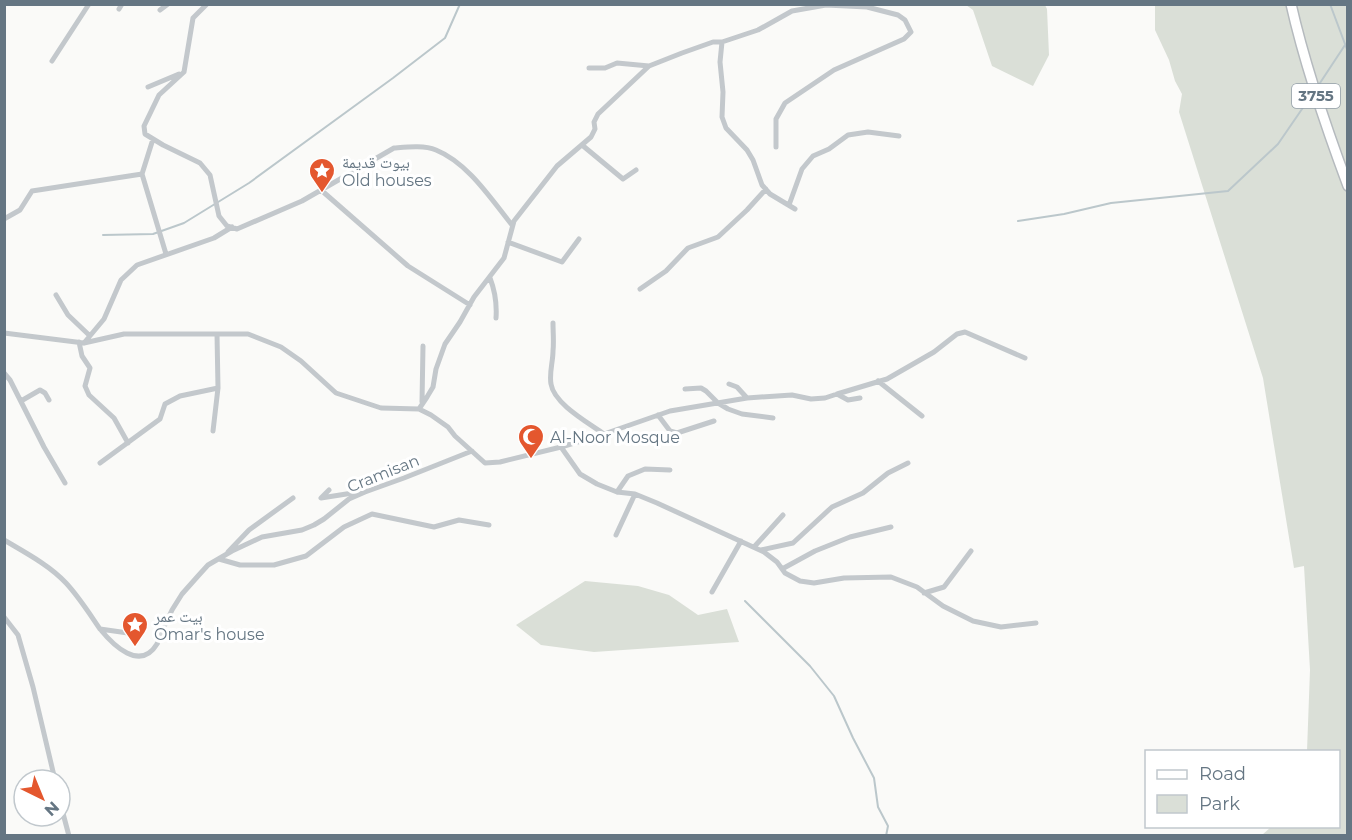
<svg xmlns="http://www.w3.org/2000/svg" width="1352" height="840" viewBox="0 0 1352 840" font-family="Montserrat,'Noto Naskh Arabic',sans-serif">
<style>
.green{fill:#dadfd7}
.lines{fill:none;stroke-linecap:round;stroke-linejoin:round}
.stream{stroke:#bbc7cb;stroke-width:2}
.minor-tunnel{stroke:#d5d9db;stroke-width:5;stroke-dasharray:5 2.5;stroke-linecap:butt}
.primary-casing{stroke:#b5babe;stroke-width:12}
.minor{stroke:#c3c8cc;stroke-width:5}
.primary{stroke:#fff;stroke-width:9}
.labels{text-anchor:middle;stroke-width:6;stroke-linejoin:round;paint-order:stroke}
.shield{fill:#fff;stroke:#939fa8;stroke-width:1.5}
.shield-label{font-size:15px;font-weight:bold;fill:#657683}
.poi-label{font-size:16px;fill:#657683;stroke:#fff;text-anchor:start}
.street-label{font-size:16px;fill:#657683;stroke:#fff}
</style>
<rect width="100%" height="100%" fill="#fafaf8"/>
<!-- green -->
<path class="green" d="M 966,5 L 1045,5 L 1047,9 L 1049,55 L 1033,86 L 992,66 L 973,10 Z
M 1155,5 L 1347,5 L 1347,835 L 1262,835 L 1271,827 L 1338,826 L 1338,752 L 1307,751 L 1310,670 L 1304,566 L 1294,568 L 1263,378 L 1179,112 L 1182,94 L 1175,81 L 1169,60 L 1155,30 Z
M 585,581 L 638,586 L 669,595 L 698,615 L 727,609 L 739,642 L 594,652 L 541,645 L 516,625 Z"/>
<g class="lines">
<!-- stream -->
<path class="stream" d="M 1330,4 L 1348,52
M 1318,86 L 1345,45
M 1018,221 L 1064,214 L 1111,203 L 1228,191 L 1278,144 L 1313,93
M 103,235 L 153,234 L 184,223 L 249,183 L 393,78 L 445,38 L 460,4
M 745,601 L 810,666 L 834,696 L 853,738 L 874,778 L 878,807 L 888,826 L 886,836"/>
<!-- minor-tunnel -->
<path class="minor-tunnel" d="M 157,644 L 166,623"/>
<defs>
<path id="primary" d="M 1291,4 C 1305,66 1326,127 1348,186"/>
</defs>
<!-- primary casing -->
<use href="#primary" class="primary-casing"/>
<!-- minor -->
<path class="minor" d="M 207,4 L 193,18 L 184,72 L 159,95 L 144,126 L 145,134 L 163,145 L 200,163 L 210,175 L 219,216 L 227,226 L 237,229 L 302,201 L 394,148 C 407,147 424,145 436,150 C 468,163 491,199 512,225
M 119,9 L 122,4
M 160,10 L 168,4
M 722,42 L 720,62 L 723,92 L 722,117 L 726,128 L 747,150 L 753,160 L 762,185 L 770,194 L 795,209
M 52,61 L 89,4
M 589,68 L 605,68 L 617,63 L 649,66
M 148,87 L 179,74
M 153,139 L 142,174 L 166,254
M 582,145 L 623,179 L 636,170
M 321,190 L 408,266 L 470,305
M 789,205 L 802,169 L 813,156 L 829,149 L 848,135 L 868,132 L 899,136
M 4,219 L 20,210 L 32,191 L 142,174
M 508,242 L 562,262 L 579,239
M 490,278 C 495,291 497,304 496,318
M 640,289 L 666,271 L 688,248 L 718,237 L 747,210 L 766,189
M 56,295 L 68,315 L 89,335
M 553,323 C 553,333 554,342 553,351 C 553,362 549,373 551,384 C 554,404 589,423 604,434
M 4,333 L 84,343 L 124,334 L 248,334 L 281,347 L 301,361 L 336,393 L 381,408 L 419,409 L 431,415 L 448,427 L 455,436 L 485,463 L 500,462 L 561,447 L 580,474 L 597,484 L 617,492 L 635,494 L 657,503 L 764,552 L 777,562 L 785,573 L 800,581 L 814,583 L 844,578 L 891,577 L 917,587 L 943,606 L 973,621 L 1001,627 L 1036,623
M 79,342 L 82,356 L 90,368 L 85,386 L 89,395 L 114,418 L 128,443
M 84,343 L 104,319 L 121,280 L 137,265 L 214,238 L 232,227
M 4,373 L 10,380 L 44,447 L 65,483
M 878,381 L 922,416
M 729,384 L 737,387 L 747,398
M 685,389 L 701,388 L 706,391 L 718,403 L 728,409 L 742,414 L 773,418
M 837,394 L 848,400 L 860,398
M 21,401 L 40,390 L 45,393 L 49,400
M 422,402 L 423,346
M 419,409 L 427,397 L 433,387 L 436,369 L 445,344 L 460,322 L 474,297 L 504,258 L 514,221 L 557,166 L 591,137 L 595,129 L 594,122 L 598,114 L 649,66 L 682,53 L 713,42 L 722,42 L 758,30 L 792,11 L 826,5 L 867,7 L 898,15 L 905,20 L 911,32 L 904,39 L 834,70 L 785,103 L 776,119 L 776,147
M 658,415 L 670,431 L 677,433 L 714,421
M 213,431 L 218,388 L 217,334
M 561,447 L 604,434 L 670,411 L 747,398 L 792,395 L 811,399 L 825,398 L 837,394 L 887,379 L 934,352 L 957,334 L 965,332 L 1025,358
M 100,463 L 160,419 L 165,404 L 180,396 L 218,388
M 329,490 L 321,498 L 359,492
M 617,492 L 628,476 L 645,469 L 670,470
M 616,535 L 635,494
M 4,540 C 26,553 49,565 66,583 C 79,597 89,613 100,629 L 135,634
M 754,547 L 783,515
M 761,550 L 793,543 L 832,507 L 863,493 L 888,473 L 908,463
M 228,552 L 249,530 L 293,498
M 219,559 L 240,565 L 274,565 L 306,556 L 344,527 L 372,514 L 434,527 L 459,520 L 489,525
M 782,569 L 815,551 L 850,537 L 891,527
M 712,592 L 741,541
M 924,593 L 944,587 L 971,551
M 4,617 L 18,635 L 33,687 L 55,780
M 166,623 L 172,610 L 182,594 L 198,576 L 208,565 L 232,551 L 262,537 L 302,530 L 314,525 L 324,519 L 349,499 L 365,492 L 404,478 L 472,451
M 100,629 C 113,645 140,672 157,644
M 60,802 L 69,836"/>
<!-- primary -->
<use href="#primary" class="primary"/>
</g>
<!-- icons -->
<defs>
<symbol id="sight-pin" viewBox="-11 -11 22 30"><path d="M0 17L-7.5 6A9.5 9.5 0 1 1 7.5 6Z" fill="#e4572e" stroke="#fff"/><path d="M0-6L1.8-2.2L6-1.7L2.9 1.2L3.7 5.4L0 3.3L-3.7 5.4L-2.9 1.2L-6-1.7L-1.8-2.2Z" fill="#fff"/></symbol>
<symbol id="mosque-pin" viewBox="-11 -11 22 30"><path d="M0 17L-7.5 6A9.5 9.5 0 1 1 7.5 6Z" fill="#e4572e" stroke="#fff"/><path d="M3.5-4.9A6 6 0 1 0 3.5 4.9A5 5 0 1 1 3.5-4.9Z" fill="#fff"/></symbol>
</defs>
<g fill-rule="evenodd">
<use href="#sight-pin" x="307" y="156" width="30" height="40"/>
<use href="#mosque-pin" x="516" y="422" width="30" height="40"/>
<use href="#sight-pin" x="120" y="610" width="30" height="40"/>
</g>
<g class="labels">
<!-- shield labels -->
<rect class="shield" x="1292" y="84" width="48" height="24" rx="4.5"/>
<g class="shield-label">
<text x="1316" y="101">3755</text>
</g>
<!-- poi labels -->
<g class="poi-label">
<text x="342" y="168">بيوت قديمة<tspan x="342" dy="18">Old houses</tspan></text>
<text x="550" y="443">Al-Noor Mosque</text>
<text x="154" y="622">بيت عمر<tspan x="154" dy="18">Omar's house</tspan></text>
</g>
<!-- street labels -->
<g class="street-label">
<text transform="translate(383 473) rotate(-22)" y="6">Cramisan</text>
</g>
</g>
<!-- border -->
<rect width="1352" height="840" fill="none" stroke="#657683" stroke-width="12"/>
<!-- legend -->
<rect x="1145" y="750" width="195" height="78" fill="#ffffff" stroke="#c1c8cd" stroke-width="1.5"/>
<rect x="1157" y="770" width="30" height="9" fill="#ffffff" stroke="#c1c8cd" stroke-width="1.5"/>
<text x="1199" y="780" font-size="18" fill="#657683">Road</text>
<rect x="1157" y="795" width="30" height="18" fill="#dadfd7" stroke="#c1c8cd" stroke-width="1.5"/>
<text x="1199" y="810" font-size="18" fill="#657683">Park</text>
<!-- north arrow -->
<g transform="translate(42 798) rotate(137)"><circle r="28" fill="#ffffff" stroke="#c1c8cd" stroke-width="1.5"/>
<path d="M0-4.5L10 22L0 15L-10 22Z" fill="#e4572e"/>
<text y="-9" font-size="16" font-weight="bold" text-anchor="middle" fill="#657683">N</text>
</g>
</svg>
